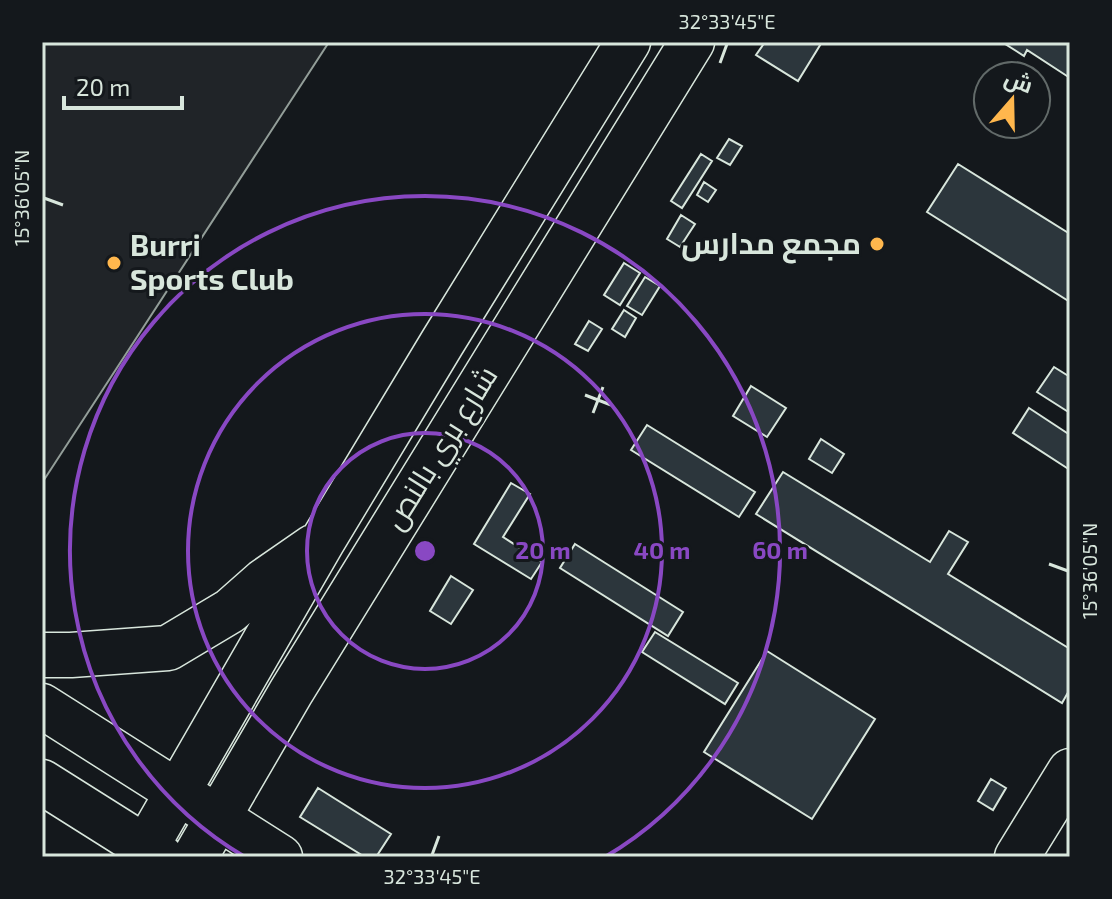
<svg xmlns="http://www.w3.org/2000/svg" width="1112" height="899" viewBox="0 0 1112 899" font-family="'Exo 2',Cairo,sans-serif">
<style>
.green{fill:#202428;stroke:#939e99;stroke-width:2}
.building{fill:#2c363c;stroke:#d8e6dc;stroke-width:2}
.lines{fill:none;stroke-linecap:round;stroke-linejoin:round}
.minor-casing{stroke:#d8e6dc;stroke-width:47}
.major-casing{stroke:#d8e6dc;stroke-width:47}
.minor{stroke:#14181c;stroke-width:44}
.major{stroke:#14181c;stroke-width:44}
.ticks{fill:none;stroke:#d8e6dc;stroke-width:3}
.ring{fill:none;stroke:#8948c3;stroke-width:4}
.poi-dot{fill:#ffb74d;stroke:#14181c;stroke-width:3}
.labels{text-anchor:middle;stroke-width:6;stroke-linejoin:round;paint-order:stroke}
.poi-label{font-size:30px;font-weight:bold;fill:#d8e6dc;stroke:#14181c;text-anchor:end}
.street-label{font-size:30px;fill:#d8e6dc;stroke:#14181c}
.centre{fill:#8948c3;stroke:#14181c;stroke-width:4}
.ring-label{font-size:24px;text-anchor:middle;font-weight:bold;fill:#8948c3;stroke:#14181c;stroke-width:6;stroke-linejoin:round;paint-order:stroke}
.neatline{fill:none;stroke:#d8e6dc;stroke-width:3}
.ticks-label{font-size:20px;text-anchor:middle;fill:#d8e6dc}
</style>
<rect width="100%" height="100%" fill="#14181c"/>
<!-- green -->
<path class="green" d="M 42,42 L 329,42 L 42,483 Z"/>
<!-- building -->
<path class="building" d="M 765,42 L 822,42 L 798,81 L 756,55 Z
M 1002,42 L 1070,42 L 1070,78 L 1027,50 L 1024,56 Z
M 729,139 L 742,146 L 730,165 L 717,158 Z
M 701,154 L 712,161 L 682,208 L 671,201 Z
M 958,164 L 1070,234 L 1070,302 L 927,212 Z
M 704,182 L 716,190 L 708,202 L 697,195 Z
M 681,215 L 695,224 L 680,247 L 667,239 Z
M 624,263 L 640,273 L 620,305 L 604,295 Z
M 645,277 L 660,286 L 642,315 L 627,306 Z
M 624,310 L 636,318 L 625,337 L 612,329 Z
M 589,321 L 602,329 L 588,351 L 575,344 Z
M 1054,367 L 1070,377 L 1070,413 L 1037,392 Z
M 751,386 L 786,408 L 767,437 L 733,416 Z
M 1029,408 L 1070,435 L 1070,470 L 1013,433 Z
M 647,425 L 755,492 L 739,517 L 631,450 Z
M 821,439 L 844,454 L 832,473 L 809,459 Z
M 783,472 L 930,562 L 949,531 L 968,542 L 948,574 L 1070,649 L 1070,689 L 1062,703 L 756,514 Z
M 511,483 L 530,494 L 503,537 L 542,562 L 531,579 L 474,544 Z
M 575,544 L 683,612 L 668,636 L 560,568 Z
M 451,576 L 473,590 L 451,624 L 430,611 Z
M 655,632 L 738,683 L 725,704 L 642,652 Z
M 767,651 L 875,719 L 812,819 L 704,752 Z
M 991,779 L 1006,788 L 993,810 L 978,801 Z
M 318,788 L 391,834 L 376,857 L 365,857 L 300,817 Z"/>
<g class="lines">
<defs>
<path id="minor" d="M 1017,857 L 1070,771"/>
<path id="major" d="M 42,655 L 71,655 L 168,648 L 230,611 L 264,581 L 313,547
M 42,706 L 280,857
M 42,782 L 161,857
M 146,847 L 322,542 L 442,343 L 628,42
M 195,857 L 291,692 L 692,42"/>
</defs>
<!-- minor casing -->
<use href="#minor" class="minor-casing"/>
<!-- major casing -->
<use href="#major" class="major-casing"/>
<!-- minor -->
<use href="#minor" class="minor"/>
<!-- major -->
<use href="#major" class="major"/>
</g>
<!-- ticks -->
<path class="ticks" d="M 720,63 L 727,44M 44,198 L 63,205M 585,395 L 611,405M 593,413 L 603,387M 1049,564 L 1068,571M 432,855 L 439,836"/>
<!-- distance rings -->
<g class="ring">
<circle cx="425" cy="551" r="118"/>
<circle cx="425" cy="551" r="237"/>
<path d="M245 857A355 355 0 1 1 605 857"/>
</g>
<!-- markers -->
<g class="poi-dot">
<circle cx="877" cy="244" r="8"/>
<circle cx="114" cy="263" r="8"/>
</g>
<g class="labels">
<!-- poi labels -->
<g class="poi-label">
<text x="861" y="254">مجمع مدارس</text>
<text x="130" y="256" text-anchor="start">Burri<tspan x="130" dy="34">Sports Club</tspan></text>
</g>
<!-- street labels -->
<g class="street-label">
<text transform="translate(441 448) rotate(-58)" y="10">شارع بري بالنص</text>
</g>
</g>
<circle cx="425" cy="551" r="12" class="centre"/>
<g class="ring-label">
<text x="543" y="559">20 m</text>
<text x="662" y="559">40 m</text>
<text x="780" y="559">60 m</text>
</g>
<!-- border -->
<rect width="1112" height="899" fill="none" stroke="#14181c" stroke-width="88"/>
<!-- north arrow -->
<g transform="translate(1012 100) rotate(20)"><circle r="38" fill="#14181c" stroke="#626a69" stroke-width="2"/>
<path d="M0-6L14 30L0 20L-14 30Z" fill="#ffb74d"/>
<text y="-12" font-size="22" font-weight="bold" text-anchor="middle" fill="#d8e6dc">ش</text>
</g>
<!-- scale -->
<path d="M64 96v12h118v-12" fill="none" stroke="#d8e6dc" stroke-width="4"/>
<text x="76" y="96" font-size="24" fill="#d8e6dc" stroke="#14181c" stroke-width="6" paint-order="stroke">20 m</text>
<rect x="44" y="44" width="1024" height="811" class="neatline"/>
<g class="ticks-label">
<text x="727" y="29">32°33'45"E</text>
<text transform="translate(22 198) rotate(-90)" y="7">15°36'05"N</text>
<text transform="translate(1090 571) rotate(-90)" y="7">15°36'05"N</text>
<text x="432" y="884">32°33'45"E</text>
</g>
</svg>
